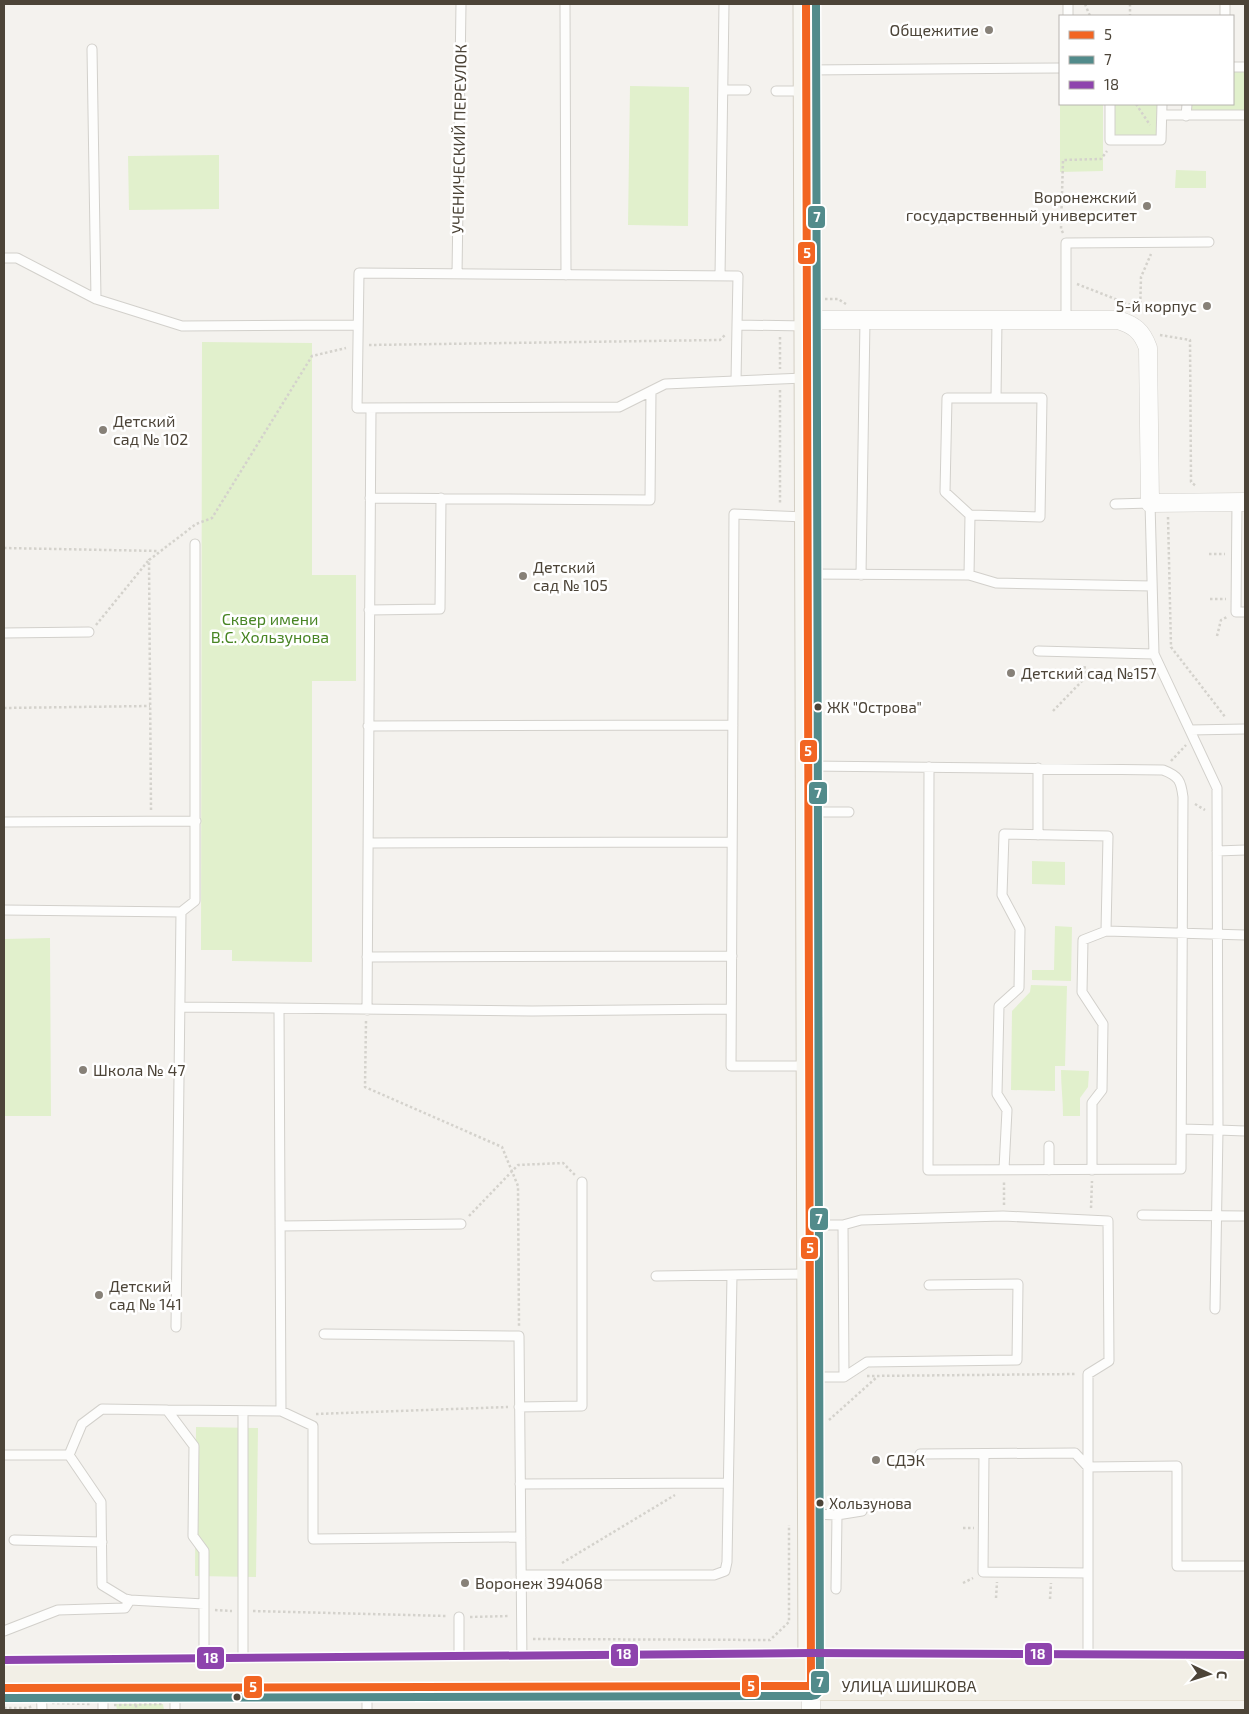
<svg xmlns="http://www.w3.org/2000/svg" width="1249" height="1714" viewBox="0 0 1249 1714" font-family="'Exo 2',sans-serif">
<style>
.green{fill:#e1f0cc}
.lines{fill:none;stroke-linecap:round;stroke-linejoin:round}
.lane-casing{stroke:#d2d0cb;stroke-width:11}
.street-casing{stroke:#d2d0cb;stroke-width:19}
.secondary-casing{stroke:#d4cfc4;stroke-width:27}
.primary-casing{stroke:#d8cfba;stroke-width:29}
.path{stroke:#d4d2cc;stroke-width:2.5;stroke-dasharray:2.5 2.5;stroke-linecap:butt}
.lane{stroke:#fdfdfc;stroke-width:9}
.street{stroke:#fdfdfc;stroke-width:18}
.secondary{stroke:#f7f6f1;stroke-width:25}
.primary{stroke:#f2efe6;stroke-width:28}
.bus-1-casing{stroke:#fff;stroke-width:11}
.bus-2-casing{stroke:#fff;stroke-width:11}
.bus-3-casing{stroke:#fff;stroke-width:11}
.bus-1{stroke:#f26522;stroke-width:8}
.bus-2{stroke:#528b8b;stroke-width:8}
.bus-3{stroke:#8e44ad;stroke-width:8}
.poi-dot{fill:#878178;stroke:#fff;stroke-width:2}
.bus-dot{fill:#4c4438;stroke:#fff;stroke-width:2}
.labels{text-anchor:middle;stroke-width:5;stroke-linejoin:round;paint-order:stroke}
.bus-label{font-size:15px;fill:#4c4438;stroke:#fff;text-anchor:start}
.poi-label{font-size:16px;fill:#4c4438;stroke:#fff;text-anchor:start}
.street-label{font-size:16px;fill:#4c4438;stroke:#fff}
.park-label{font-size:16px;fill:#488524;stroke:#fff}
.line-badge{stroke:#fff;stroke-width:2}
.badge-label{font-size:14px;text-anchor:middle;font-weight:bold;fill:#fff}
</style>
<rect width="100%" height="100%" fill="#f4f2ee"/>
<!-- green -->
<path class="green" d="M 1233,67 L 1245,67 L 1245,115 L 1186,116 L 1187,104 L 1233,104 Z
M 630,86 L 689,87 L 688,226 L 628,225 Z
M 1060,86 L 1060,104 L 1103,104 L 1103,171 L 1060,172 Z
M 1110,104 L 1162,104 L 1161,140 L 1110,140 Z
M 219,155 L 219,209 L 129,210 L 128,156 Z
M 1176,170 L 1206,171 L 1206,188 L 1175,188 Z
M 202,342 L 312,343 L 312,575 L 356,575 L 356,681 L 312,681 L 312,962 L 232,961 L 232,950 L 201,950 Z
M 1032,861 L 1065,862 L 1065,885 L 1032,884 Z
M 1055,926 L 1072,927 L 1071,981 L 1032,980 L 1032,970 L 1054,970 Z
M 50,938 L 51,1116 L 4,1116 L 4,939 Z
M 1031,985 L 1067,986 L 1065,1066 L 1055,1066 L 1055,1091 L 1011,1090 L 1012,1011 L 1030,992 Z
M 1061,1070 L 1089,1071 L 1088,1087 L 1080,1098 L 1080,1116 L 1063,1116 C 1063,1100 1061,1086 1061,1070 Z
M 196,1427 L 258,1428 L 256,1577 L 195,1576 Z
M 116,1704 L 163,1704 L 164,1710 L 117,1710 Z"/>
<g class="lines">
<defs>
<path id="lane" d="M 565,4 L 566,275
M 1068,4 L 1068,16
M 1225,4 L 1225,16
M 92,49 L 96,299
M 1233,67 L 1245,67
M 808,70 L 1060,68
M 723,90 L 746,90
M 776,91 L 804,91
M 1110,104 L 1110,140 L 1161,140 L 1162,104
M 1162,115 L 1245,115
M 1186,116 L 1187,104
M 4,258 L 17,258 L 96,299 L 182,326 L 358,325
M 457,274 L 461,4
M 720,276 L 724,4
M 1066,320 L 1066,243 L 1209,242
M 737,325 L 738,276 L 359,273 L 357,408 L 619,407 L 665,384 L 804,378
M 736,381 L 737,325 L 807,326
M 370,498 L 650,500 L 651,391
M 1237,502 L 1236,612 L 1245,612
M 1115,504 L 1150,503 L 1154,654 L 1217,788 L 1218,1130 L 1245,1131
M 970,515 L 1040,517 L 1042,398 L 996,398
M 805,517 L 734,514 L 731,1066 L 808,1066
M 808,574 L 969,575 L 996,583 L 1152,586
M 861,575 L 865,320
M 969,575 L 970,515 L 945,492 L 947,398 L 996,398 L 997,320
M 369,610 L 440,609 L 441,498
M 4,633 L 89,632
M 1038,651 L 1154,654
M 368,726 L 733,725
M 1190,730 L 1245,729
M 809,766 L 1163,770 C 1179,776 1181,781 1183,797 L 1181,1169 L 928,1170 L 929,767
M 809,812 L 849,812
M 4,822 L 196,821
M 1038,835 L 1038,768
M 368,843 L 732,842
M 1217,851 L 1245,850
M 4,910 L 181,912 L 176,1327
M 181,912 L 195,901 L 195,544
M 367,957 L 732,956
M 181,1007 L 532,1011 L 731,1009
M 367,1010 L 371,409
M 1182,1129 L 1218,1130 L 1215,1309
M 1004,1169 L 1007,1110 L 997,1094 L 999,1006 L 1019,988 L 1020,929 L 1002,895 L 1004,834 L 1108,836 L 1106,931
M 1049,1170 L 1049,1146
M 1092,1170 L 1092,1103 L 1102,1090 L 1103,1024 L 1082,992 L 1083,940 L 1106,931 L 1245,935
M 1142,1215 L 1245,1216
M 811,1225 L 843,1225 L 844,1377 L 813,1377
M 843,1225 L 861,1220 L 1003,1216 L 1108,1221 L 1109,1361 L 1088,1374 L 1088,1662
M 280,1226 L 461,1224
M 656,1276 L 808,1274
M 324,1334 L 519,1336 L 522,1663
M 844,1377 L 867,1362 L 1017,1360 L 1018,1284 L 929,1285
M 519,1407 L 582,1406 L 582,1182
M 167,1410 L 281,1411 L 279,1009
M 281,1411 L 313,1426 L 313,1539 L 521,1537
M 920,1454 L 1075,1453 L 1088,1467 L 1177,1466 L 1177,1566 L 1245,1566
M 984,1454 L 983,1572 L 1088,1573
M 4,1455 L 69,1455 L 101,1502 L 102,1585 L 125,1599 L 130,1600
M 69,1455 L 82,1424 L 102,1409 L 167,1410 L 194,1446 L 193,1536 L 204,1551 L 204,1665
M 520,1484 L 728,1483
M 813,1514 L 837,1515 L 862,1511
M 14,1540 L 102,1542
M 521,1575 L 714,1575 L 725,1571 L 727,1562 L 732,1275
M 836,1589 L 837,1515
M 459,1617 L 459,1664
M 4,1631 L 58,1610 L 125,1608 L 130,1600 L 204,1604
M 243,1665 L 243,1411
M 103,1687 L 103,1710
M 175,1687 L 175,1710
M 41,1688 L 42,1710
M 367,1690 L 367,1710"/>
<path id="street" d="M 807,320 L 1118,320 C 1134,325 1142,331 1148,348 L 1150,503 L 1245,502
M 811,1686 L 811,1710"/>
<path id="secondary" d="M 806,4 L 811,1684"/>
<path id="primary" d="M 4,1670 L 811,1663 L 1245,1665
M 192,1687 L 1245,1686"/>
</defs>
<!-- lane casing -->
<use href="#lane" class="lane-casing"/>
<!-- street casing -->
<use href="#street" class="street-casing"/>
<!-- secondary casing -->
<use href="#secondary" class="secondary-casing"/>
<!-- primary casing -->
<use href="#primary" class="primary-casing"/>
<!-- path -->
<path class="path" d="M 1085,4 L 1090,16
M 1130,4 L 1130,16
M 1136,104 L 1150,125
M 1063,233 L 1061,229 L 1063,160 L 1101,159 L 1107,151
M 1077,284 L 1141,309
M 825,299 L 838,299 L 846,304
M 1140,314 L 1141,277 L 1151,254
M 1160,335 L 1190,340 L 1191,482 L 1196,486
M 780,337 L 780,369
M 369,345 L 720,340 L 726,334
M 780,390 L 780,504
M 1168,517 L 1171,647 L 1226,718
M 4,548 L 159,551
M 1209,554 L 1225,554
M 1210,599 L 1226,599
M 96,625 L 148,561
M 1217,636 L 1221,620 L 1227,617
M 4,708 L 150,706
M 1053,711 L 1084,679 L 1085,664
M 1171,761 L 1186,745
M 1195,804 L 1205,810
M 151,810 L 149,560 L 196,524 L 212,518 L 312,356 L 346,348
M 366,1021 L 365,1087 L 502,1147 L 518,1186 L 519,1326
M 1004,1205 L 1004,1180
M 1091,1208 L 1092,1181
M 469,1216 L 518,1165 L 563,1163 L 575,1175
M 867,1376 L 1076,1374
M 316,1414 L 508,1407
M 829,1420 L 877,1377
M 963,1528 L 974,1528
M 562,1563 L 675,1495
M 963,1583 L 973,1578
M 996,1598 L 997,1582
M 1050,1599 L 1051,1583
M 215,1610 L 232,1611
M 253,1611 L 447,1616
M 470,1617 L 510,1616
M 533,1639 L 770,1640 L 789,1622 L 789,1525
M 52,1703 L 91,1704
M 114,1705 L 164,1704
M 136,1705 L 136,1710
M 4,1708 L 28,1708 L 32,1706"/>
<!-- lane -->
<use href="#lane" class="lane"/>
<!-- street -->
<use href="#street" class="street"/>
<!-- secondary -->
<use href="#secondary" class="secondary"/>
<!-- primary -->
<use href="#primary" class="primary"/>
<defs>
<path id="bus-1" d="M 4,1688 L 811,1686 L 806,4"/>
<path id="bus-2" d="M 4,1698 L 811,1696 L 816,1695 L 820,1691 L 816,4"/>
<path id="bus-3" d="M 4,1660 L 811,1653 L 1245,1655"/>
</defs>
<!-- bus-1 casing -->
<use href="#bus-1" class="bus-1-casing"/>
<!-- bus-2 casing -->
<use href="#bus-2" class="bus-2-casing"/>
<!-- bus-3 casing -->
<use href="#bus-3" class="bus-3-casing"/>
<!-- bus-1 -->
<use href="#bus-1" class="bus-1"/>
<!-- bus-2 -->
<use href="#bus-2" class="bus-2"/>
<!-- bus-3 -->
<use href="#bus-3" class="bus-3"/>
</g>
<!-- markers -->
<g class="poi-dot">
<circle cx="989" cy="30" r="5"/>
<circle cx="1147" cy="206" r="5"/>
<circle cx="1207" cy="306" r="5"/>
<circle cx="103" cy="430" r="5"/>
<circle cx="523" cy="576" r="5"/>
<circle cx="1011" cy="673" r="5"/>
<circle cx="83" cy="1070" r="5"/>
<circle cx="99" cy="1295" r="5"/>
<circle cx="876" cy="1460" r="5"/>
<circle cx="465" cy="1583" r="5"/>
</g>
<g class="bus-dot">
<circle cx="818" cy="707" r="4.5"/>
<circle cx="820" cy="1503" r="4.5"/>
<circle cx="237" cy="1697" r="4.5"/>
</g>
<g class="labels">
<!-- bus labels -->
<g class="bus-label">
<text x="827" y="713">ЖК "Острова"</text>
<text x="829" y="1509">Хользунова</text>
</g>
<!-- poi labels -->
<g class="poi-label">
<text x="979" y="36" text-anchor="end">Общежитие</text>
<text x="1137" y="203" text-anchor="end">Воронежский<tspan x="1137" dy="18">государственный университет</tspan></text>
<text x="1197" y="312" text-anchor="end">5-й корпус</text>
<text x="113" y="427">Детский<tspan x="113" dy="18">сад № 102</tspan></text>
<text x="533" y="573">Детский<tspan x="533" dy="18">сад № 105</tspan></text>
<text x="1021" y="679">Детский сад №157</text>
<text x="93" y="1076">Школа № 47</text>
<text x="109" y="1292">Детский<tspan x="109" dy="18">сад № 141</tspan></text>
<text x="886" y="1466">СДЭК</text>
<text x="475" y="1589">Воронеж 394068</text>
</g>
<!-- street labels -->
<g class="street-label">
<text transform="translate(459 139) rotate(-89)" y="6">УЧЕНИЧЕСКИЙ ПЕРЕУЛОК</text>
<text x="909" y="1692">УЛИЦА ШИШКОВА</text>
</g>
<!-- park labels -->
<g class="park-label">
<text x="270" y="625">Сквер имени<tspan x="270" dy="18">В.С. Хользунова</tspan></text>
</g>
</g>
<g class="line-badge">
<rect x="807" y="205" width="19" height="24" rx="5" fill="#528b8b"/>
<rect x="797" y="241" width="19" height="24" rx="5" fill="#f26522"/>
<rect x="799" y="739" width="19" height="24" rx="5" fill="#f26522"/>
<rect x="808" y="781" width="20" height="24" rx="5" fill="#528b8b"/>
<rect x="809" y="1207" width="20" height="24" rx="5" fill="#528b8b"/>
<rect x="800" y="1236" width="19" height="24" rx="5" fill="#f26522"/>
<rect x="1024" y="1642" width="29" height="24" rx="5" fill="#8e44ad"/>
<rect x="610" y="1643" width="29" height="24" rx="5" fill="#8e44ad"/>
<rect x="196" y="1646" width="29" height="24" rx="5" fill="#8e44ad"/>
<rect x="810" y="1670" width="20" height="24" rx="5" fill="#528b8b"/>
<rect x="741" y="1674" width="19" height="24" rx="5" fill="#f26522"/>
<rect x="243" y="1675" width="20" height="24" rx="5" fill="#f26522"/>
</g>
<g class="badge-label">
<text x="817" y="222">7</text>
<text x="807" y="258">5</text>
<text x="808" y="756">5</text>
<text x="818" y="798">7</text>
<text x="819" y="1224">7</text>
<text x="810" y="1253">5</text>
<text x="1038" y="1659">18</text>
<text x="624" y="1659">18</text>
<text x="211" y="1663">18</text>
<text x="820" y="1687">7</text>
<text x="751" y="1691">5</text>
<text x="253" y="1692">5</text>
</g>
<!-- border -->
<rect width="1249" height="1714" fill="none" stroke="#4c4438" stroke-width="10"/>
<!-- legend -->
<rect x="1059" y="15" width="175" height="90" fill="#ffffff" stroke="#b7b4af"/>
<rect x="1069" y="31" width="25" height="8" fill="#f26522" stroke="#b7b4af"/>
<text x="1104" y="40" font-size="15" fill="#4c4438">5</text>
<rect x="1069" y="56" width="25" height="8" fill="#528b8b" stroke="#b7b4af"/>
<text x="1104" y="65" font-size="15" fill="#4c4438">7</text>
<rect x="1069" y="81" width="25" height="8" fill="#8e44ad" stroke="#b7b4af"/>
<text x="1104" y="90" font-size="15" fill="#4c4438">18</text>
<!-- north arrow -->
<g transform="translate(1209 1674) rotate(94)" stroke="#ffffff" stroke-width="4" paint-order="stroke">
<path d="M0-4L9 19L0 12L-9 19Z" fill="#4c4438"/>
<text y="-8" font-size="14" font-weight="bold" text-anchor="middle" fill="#4c4438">С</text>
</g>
</svg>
